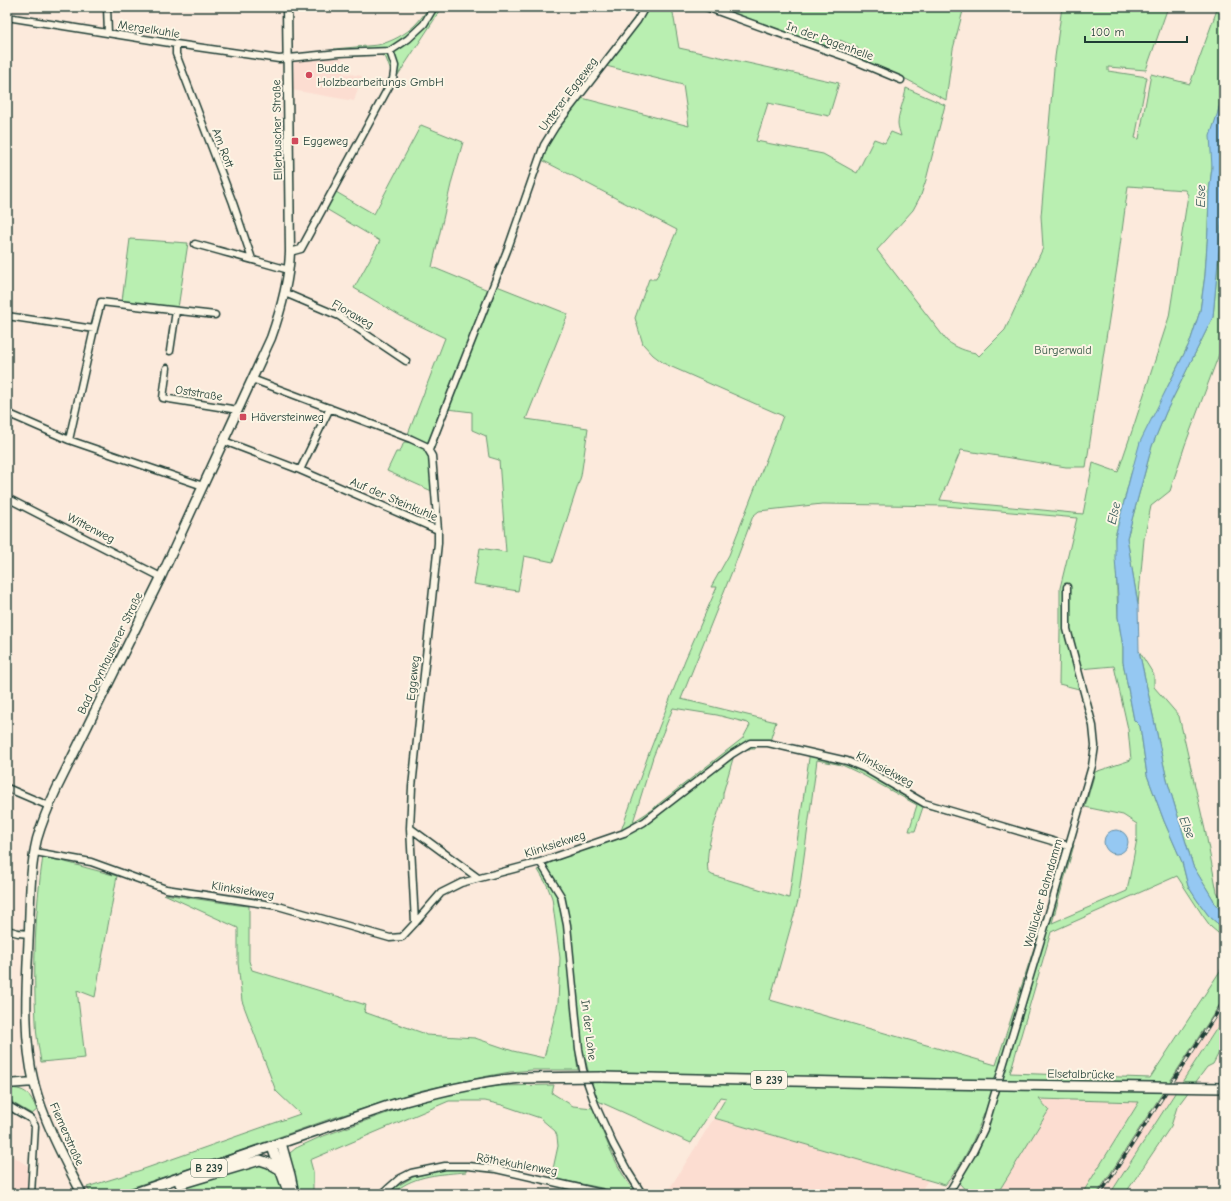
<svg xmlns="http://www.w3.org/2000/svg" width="1231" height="1201" viewBox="0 0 1231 1201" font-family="'Comic Neue',sans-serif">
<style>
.built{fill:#fcddd1}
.green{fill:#b9efb1;stroke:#6c9672;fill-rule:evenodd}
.water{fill:#95c8f2;stroke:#6690a6}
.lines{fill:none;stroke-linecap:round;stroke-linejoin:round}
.street-casing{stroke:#1f3d34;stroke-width:9}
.secondary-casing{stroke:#1f3d34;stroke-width:11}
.primary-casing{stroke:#1f3d34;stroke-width:12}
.street{stroke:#fcf5e5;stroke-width:6}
.secondary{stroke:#fcf5e5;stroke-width:8}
.primary{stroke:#fcf5e5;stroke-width:9}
.rail-casing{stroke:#1f3d34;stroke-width:3.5}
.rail{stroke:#fcf5e5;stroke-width:2;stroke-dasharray:6;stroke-linecap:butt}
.primary-bridge-casing{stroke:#1f3d34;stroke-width:12;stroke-linecap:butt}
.primary-bridge{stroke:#fcf5e5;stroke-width:9}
.poi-dot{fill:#d1495b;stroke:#fcf5e5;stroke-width:1.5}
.labels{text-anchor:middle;stroke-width:4;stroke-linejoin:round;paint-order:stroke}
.shield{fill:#fcf5e5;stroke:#617469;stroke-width:1}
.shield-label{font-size:11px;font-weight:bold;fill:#1f3d34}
.street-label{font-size:12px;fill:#1f3d34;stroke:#fcf5e5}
.poi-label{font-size:12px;fill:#1f3d34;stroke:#fcf5e5;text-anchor:start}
.park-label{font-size:12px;fill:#365847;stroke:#fcf5e5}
.water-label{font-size:13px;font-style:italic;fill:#37595a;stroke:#fcf5e5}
</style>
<rect width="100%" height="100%" fill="#fceadc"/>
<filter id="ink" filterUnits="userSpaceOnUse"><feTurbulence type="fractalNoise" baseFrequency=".025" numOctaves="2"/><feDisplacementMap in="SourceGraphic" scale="8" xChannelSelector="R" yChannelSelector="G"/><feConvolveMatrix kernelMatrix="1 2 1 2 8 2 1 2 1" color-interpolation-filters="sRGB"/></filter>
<g filter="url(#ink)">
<!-- built -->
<path class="built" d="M 342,57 L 343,73 L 362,76 L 354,101 L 292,90 L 294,61 Z
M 1224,998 L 1224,1017 L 1110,1194 L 1097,1194 Z
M 1039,1099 L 1139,1102 L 1082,1194 L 997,1194 L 1049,1110 Z
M 714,1118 L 928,1180 L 919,1194 L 666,1194 Z
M 7,1152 L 28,1166 L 27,1194 L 7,1194 Z"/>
<!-- green -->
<path class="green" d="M 429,7 L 441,7 L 434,20 L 396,78 L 391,72 L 386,58 L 381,55 L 334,57 L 334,49 L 378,45 C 391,42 406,34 415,25 C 420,20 425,13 429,7 Z
M 641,7 L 672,7 L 679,48 L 839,83 L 829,116 L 768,103 L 756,141 L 823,154 L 857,173 L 874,139 L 885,143 L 891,132 L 901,136 C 900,132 898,127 898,123 C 898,113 905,99 906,88 L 945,105 L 926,180 L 921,195 L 913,210 L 877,250 L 947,341 C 957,348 965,351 976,353 L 979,356 L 1005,330 L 1043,248 L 1041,216 L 1055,57 L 1062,7 L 1168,7 L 1146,70 L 1108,67 L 1108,71 L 1147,77 L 1135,138 L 1139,139 L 1151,74 L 1190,84 L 1218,7 L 1224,7 L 1224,88 L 1218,112 L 1212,167 L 1209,193 L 1208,229 L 1205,275 L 1200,311 L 1190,342 L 1168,386 L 1131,474 L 1115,537 L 1118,617 L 1123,647 L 1123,662 L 1134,720 L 1140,726 L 1147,775 L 1164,821 L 1182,862 L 1188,886 L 1197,900 L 1209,916 L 1224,929 L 1224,938 L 1211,927 L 1203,916 L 1177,876 L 1051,932 L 1010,1073 L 1150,1078 L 1224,965 L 1224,998 L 1097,1194 L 1082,1194 L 1139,1102 L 1039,1099 L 1049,1110 L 997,1194 L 969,1194 L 959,1183 L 983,1140 L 991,1113 L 984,1113 C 975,1139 963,1164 945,1185 L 714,1118 L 726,1098 L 720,1097 L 691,1143 L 598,1101 L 592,1085 L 584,1055 L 576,1055 L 578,1070 L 533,1070 L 510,1072 L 488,1076 L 423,1090 L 330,1119 L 200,1165 L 112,1194 L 91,1194 L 87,1187 L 141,1170 L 300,1114 L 276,1091 L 242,1001 L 238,963 L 238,928 L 164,894 L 238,905 L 249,906 L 249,961 L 252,970 L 366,1005 L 364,1012 L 423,1033 L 426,1035 L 475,1038 L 513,1051 L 544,1058 L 558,1003 L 560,958 L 552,898 L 547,885 L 538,870 L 557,859 L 618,839 L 649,753 L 685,660 L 717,587 L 711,587 L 729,555 L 783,416 L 665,364 L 653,355 L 643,344 L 635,318 L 649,279 L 656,279 L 677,230 L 542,160 L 510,252 L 497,286 L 568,314 L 526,419 L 588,428 L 581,476 L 553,562 L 524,556 L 518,591 L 474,584 L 480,548 L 506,552 L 499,460 L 489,457 L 486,436 L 472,430 L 472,412 L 448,409 L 434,449 L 426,443 L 408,434 L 445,338 L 404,318 L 354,288 L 380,241 L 326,209 L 336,192 L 374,214 L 421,125 L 463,142 L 452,180 L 432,267 L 488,290 L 505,248 L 537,155 L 544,140 L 565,111 L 635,17 ZM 606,66 L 683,85 L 689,126 L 582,98 ZM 1128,186 L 1185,190 L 1188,195 L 1169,317 L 1134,425 L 1118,472 L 1093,463 L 1083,514 L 940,500 L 961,450 L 1066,467 L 1086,467 L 1118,261 ZM 822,504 L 945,506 L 1077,518 L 1060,588 L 1060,630 L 1059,684 L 1083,690 L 1074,661 L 1079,661 L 1080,669 L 1114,666 L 1128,729 L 1131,760 L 1095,772 L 1085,807 L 1123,815 L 1137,824 L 1137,839 L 1127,891 L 1052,923 L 1074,845 L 925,802 L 848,760 L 810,751 L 789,898 L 712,875 L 708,872 C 705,846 716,821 723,797 L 723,793 L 734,755 L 744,749 L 755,749 L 757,741 L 770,741 L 776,722 L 681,699 L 735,564 L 753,516 L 759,511 ZM 673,708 L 717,715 L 748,723 L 750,725 L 743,738 L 647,813 L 633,822 L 653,757 ZM 817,760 L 842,765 L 861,774 L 917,805 L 909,831 L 915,831 L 923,807 L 1059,845 L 1063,850 L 1064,855 L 996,1065 L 770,1000 L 798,901 Z
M 712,7 L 964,7 L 953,49 L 946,100 L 902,77 L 855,58 L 858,48 L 840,40 L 836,50 Z
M 1224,174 L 1224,341 L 1185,445 L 1170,491 L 1151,506 L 1144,539 L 1138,605 L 1127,538 L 1152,446 L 1166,412 L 1213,317 L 1220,240 Z
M 130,239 L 188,243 L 178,308 L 122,301 Z
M 404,442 C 413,442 424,446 430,454 L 434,492 L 387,471 L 396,452 L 400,452 Z
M 1139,651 L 1154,675 L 1154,687 L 1179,716 L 1206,834 L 1217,892 L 1224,903 L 1224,914 L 1215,904 L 1213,899 L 1193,866 L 1167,780 Z
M 43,856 L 117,876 L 95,997 L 77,990 L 85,1058 L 41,1062 C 39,1049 36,1036 36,1022 C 33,969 35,909 43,856 Z
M 1224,1017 L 1224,1043 L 1213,1064 L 1207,1067 L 1177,1107 L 1171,1126 L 1125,1194 L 1110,1194 Z
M 554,1085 L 552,1093 L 573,1106 L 593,1108 C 605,1137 616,1169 636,1194 L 618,1194 L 602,1188 L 551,1178 L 558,1146 L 557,1136 L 555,1131 L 540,1118 L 534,1116 L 502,1105 L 485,1101 L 449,1101 L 310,1160 L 313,1171 L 313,1194 L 297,1194 L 290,1160 L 290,1153 L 296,1148 L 318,1138 L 412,1104 L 437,1097 L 474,1089 L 500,1086 Z
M 9,1088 C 27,1089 30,1094 37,1110 L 32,1114 L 13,1103 L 8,1095 Z
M 254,1163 C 278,1166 277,1173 285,1194 L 152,1194 L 173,1190 Z
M 445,1169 L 466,1169 L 466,1172 C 442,1174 414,1175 396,1191 L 394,1188 L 413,1177 Z"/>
<!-- water -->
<path class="water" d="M 1224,88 L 1224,174 L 1220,240 L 1213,317 L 1166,412 L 1152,446 L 1127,538 L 1138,605 L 1139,651 L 1167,780 L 1193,866 L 1213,899 L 1215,904 L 1224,914 L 1224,929 L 1209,916 L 1197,900 L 1188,886 L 1182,862 L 1164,821 L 1147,775 L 1140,726 L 1134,720 L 1123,662 L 1123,647 L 1118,617 L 1118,596 L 1115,558 L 1115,537 L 1131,474 L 1140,442 L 1190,342 L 1200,311 L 1205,275 L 1208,229 L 1209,193 L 1212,167 L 1210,136 L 1218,112 Z
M1104 842a12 12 0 1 1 24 0a12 12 0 1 1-24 0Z"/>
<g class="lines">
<defs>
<path id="street" d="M 107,7 L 108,33
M 706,7 L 803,42 L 846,57 L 901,80
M 7,17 L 176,44 L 279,59 L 339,53 L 390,51 L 408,39 L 424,24 L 434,7
M 176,44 L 176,54 L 233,203 L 252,259
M 195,244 L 289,270
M 290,252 L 301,249 L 393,79 L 395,66 L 390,51
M 285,293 L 339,316 L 406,361
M 7,316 L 94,329 L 101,302 L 215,315
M 170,351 L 176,311
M 167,368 L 163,398 L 238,410
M 252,379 L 411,439 L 426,446 L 432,456 L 438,530 L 438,543 L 412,787 L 410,828 L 415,923
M 7,413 L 69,440 L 203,486
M 69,440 L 94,329
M 224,441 L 300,470 L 438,530
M 429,450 L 508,248 L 544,145 L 555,127 L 637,21 L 645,7
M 300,470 L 330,408
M 11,500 L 161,577
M 7,788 L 49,806
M 410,828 L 478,878
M 35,852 L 91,862 L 166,889 L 278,906 L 390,938 L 402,937 L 415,923 L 441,893 L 461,883 L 540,862 L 624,833 L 644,822 L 732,754 L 750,743 L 768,743 L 847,761 L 864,768 L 924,803 L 1069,846
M 540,862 L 561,896 L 567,925 L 579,1049 L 583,1070 L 595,1104 L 613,1144 L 627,1170 L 642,1194
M 7,930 L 18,933 L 29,934
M 7,1105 L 31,1119 L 35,1126 L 31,1194
M 382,1194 L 399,1179 L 411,1173 L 445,1166 L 468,1166 L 496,1169 L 606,1194
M 948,1194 L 973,1152 L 984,1129 L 1049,913 L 1092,766 L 1095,746 L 1093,726 L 1067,629 L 1067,587"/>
<path id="secondary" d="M 7,1084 L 34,1082
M 82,1194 C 64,1159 44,1122 34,1083 C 22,1034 27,980 29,930 C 30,900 30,868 37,839 C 42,822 49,805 57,788 L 161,577 L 271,338 C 281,310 289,282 290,252 L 287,7"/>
<path id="primary" d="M 601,1077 L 938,1084
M 281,1143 L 290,1175 L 294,1194
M 272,1147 L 289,1194
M 180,1184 L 260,1160 L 269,1163 L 281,1170
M 132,1194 L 388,1106 C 432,1093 475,1082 521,1078"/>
</defs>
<!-- street casing -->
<use href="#street" class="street-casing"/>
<!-- secondary casing -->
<use href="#secondary" class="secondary-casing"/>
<!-- primary casing -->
<use href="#primary" class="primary-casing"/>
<!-- street -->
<use href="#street" class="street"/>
<!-- secondary -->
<use href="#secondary" class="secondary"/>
<!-- primary -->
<use href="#primary" class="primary"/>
<defs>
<path id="rail" d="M 1100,1194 L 1224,1002"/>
</defs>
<!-- rail casing -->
<use href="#rail" class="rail-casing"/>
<!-- rail -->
<use href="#rail" class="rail"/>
<defs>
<path id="primary-bridge" d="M 521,1078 L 601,1077
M 938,1084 L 1224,1088"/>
</defs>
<!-- primary-bridge casing -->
<use href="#primary-bridge" class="primary-bridge-casing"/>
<!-- primary-bridge -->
<use href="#primary-bridge" class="primary-bridge"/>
</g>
</g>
<!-- markers -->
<g class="poi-dot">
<circle cx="309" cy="75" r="4"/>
<rect x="291" y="137" width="8" height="8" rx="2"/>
<rect x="239" y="413" width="8" height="8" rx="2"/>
</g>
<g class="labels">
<!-- shield labels -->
<g class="shield">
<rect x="751" y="1071" width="36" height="18" rx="3"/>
<rect x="191" y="1159" width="36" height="18" rx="3"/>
</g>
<g class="shield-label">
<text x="769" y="1084">B 239</text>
<text x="209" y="1172">B 239</text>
</g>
<!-- street labels -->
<g class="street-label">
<text transform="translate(149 29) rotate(9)" y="4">Mergelkuhle</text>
<text transform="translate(830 41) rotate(20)" y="4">In der Pagenhelle</text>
<text transform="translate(568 94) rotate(-53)" y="4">Unterer Eggeweg</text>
<text transform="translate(277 130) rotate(-91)" y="4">Ellerbuscher Straße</text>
<text transform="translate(223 148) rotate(69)" y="4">Am Rott</text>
<text transform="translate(353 314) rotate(30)" y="4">Floraweg</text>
<text transform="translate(199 393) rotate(9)" y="4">Oststraße</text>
<text transform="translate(394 499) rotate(23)" y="4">Auf der Steinkuhle</text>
<text transform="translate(91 528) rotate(27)" y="4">Wittenweg</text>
<text transform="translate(110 653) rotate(-64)" y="4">Bad Oeynhausener Straße</text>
<text transform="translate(413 678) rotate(-84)" y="4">Eggeweg</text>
<text transform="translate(885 769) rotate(28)" y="4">Klinksiekweg</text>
<text transform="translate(555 844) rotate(-18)" y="4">Klinksiekweg</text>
<text transform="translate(243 890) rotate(9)" y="4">Klinksiekweg</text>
<text transform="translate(1043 893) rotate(-74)" y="4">Wallücker Bahndamm</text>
<text transform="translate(589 1030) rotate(83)" y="4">In der Lohe</text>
<text transform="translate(1081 1074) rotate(1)" y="4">Elsetalbrücke</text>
<text transform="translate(67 1134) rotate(66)" y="4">Fiemerstraße</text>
<text transform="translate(517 1164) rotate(10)" y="4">Röthekuhlenweg</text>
</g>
<!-- poi labels -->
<g class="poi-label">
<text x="317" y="72">Budde<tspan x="317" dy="14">Holzbearbeitungs GmbH</tspan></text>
<text x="303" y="145">Eggeweg</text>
<text x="251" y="421">Häversteinweg</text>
</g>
<!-- park labels -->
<g class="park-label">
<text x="1063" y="354">Bürgerwald</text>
</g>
<!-- water labels -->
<g class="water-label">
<text transform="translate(1200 196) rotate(-89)" y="5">Else</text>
<text transform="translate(1113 513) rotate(-78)" y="5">Else</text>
<text transform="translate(1188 827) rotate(67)" y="5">Else</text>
</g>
</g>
<!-- margin -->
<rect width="1231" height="1201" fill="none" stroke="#fcf5e5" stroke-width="24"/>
<rect x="12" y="12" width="1207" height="1177" fill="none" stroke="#1f3d34" stroke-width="1.5" filter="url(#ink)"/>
<!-- scale -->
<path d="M1085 36v6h102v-6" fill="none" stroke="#1f3d34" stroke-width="2"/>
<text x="1091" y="36" font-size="12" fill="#1f3d34" stroke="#fcf5e5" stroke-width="3" paint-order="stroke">100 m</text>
</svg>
